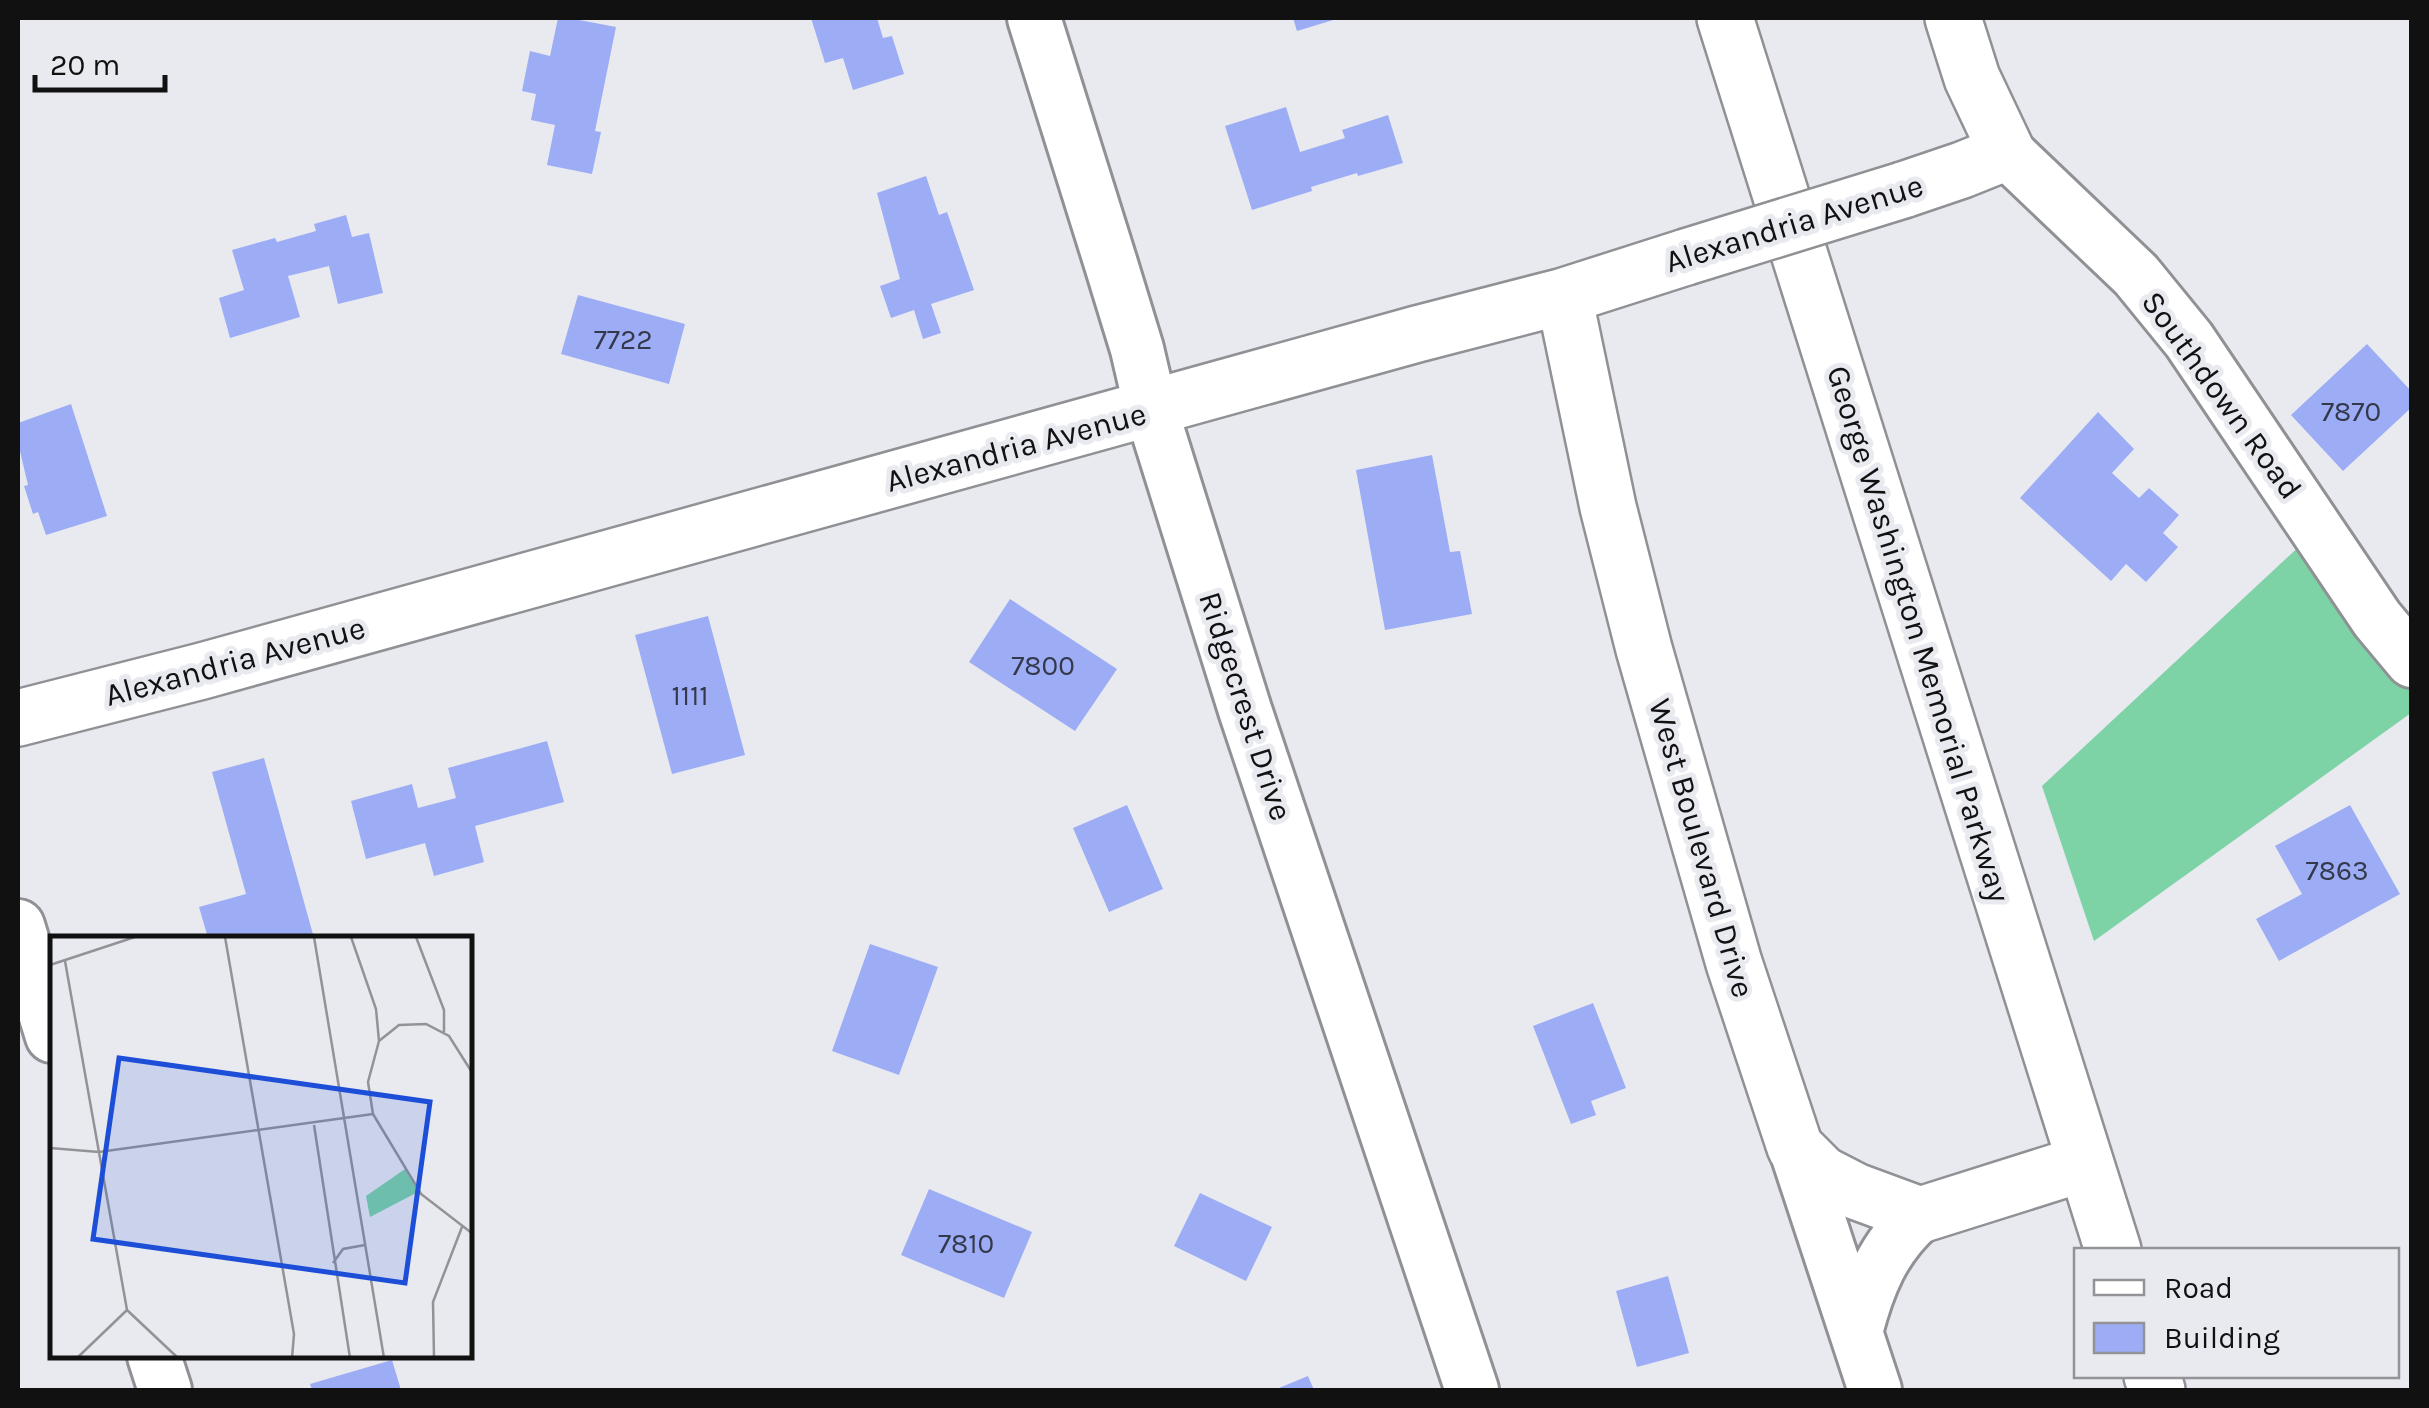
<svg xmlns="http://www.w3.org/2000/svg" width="2429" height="1408" viewBox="0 0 2429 1408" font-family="Karla,sans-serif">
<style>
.forest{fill:#7dd2a6}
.building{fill:#9cadf5}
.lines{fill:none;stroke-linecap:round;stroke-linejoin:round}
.street-casing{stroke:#8f9195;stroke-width:58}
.secondary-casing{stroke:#8f9195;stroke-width:60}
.primary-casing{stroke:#8f9195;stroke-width:60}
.street{stroke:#fff;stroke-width:52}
.secondary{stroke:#fff;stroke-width:55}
.primary{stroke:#fff;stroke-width:55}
.secondary-bridge-casing{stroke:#8f9195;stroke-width:60;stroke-linecap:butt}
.secondary-bridge{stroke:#fff;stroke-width:55}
.labels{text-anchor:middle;stroke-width:10;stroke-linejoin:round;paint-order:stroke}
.number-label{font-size:28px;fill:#34384b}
.street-label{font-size:32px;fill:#111112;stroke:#e9eaef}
.inset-road{fill:none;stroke:#939397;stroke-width:2.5}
.view{fill:#1d4ed8;fill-opacity:0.15;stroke:#1d4ed8;stroke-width:5}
.inset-edge{fill:none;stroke:#111112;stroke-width:5}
</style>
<rect width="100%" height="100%" fill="#e9eaef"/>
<!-- forest -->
<path class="forest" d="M 2305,541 L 2411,676 L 2411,713 L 2094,941 L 2042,786 Z"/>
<!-- building -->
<path class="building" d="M 558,18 L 569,18 L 616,27 L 595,131 L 601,132 L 592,174 L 547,165 L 555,125 L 531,120 L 536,94 L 522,91 L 530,51 L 550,56 Z
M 811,18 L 877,18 L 883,38 L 892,36 L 904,74 L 853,90 L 843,58 L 825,63 Z
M 1293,18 L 1340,18 L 1297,31 Z
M 1286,107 L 1300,152 L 1345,138 L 1342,130 L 1388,115 L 1403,163 L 1358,176 L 1357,173 L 1311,187 L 1312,191 L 1252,210 L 1225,126 Z
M 926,176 L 939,215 L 947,212 L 974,290 L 931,304 L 941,333 L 923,339 L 914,310 L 891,318 L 880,286 L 900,279 L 877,193 Z
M 346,215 L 352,237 L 369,233 L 383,293 L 338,304 L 329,266 L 288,276 L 300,317 L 230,338 L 219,298 L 244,290 L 232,250 L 275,238 L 277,242 L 316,231 L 314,224 Z
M 578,295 L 685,324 L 669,384 L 561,354 Z
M 2367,344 L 2412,392 L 2412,407 L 2343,471 L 2291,415 Z
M 71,404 L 107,516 L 46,535 L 38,512 L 33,514 L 24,486 L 28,485 L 18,443 L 18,423 Z
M 2098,412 L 2134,449 L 2112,473 L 2139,498 L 2149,488 L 2179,515 L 2163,533 L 2178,547 L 2146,582 L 2126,564 L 2111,581 L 2020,498 Z
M 1432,455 L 1450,552 L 1460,551 L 1472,614 L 1385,630 L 1356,470 Z
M 1010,599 L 1117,669 L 1075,731 L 969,662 Z
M 708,616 L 745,755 L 672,774 L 635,635 Z
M 547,741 L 564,802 L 475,826 L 484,862 L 434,876 L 425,843 L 366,859 L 351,801 L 412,784 L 418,808 L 456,798 L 448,768 Z
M 264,758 L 314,938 L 208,938 L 199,907 L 246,894 L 212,772 Z
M 1127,805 L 1163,889 L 1109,912 L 1073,828 Z
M 2350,805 L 2400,894 L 2279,961 L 2256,919 L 2302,894 L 2275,846 Z
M 870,944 L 938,967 L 899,1075 L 832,1051 Z
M 1593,1003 L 1626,1088 L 1591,1101 L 1596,1115 L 1571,1124 L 1533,1026 Z
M 929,1189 L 1032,1232 L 1004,1298 L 901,1255 Z
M 1200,1193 L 1272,1227 L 1246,1281 L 1174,1246 Z
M 1668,1276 L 1689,1353 L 1637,1367 L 1616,1291 Z
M 392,1360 L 401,1390 L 312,1390 L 310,1384 Z
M 1308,1376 L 1314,1390 L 1274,1390 Z"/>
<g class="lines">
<defs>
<path id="street" d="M 1034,18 L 1111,264 L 1137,349 L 1151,409 L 1245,710 L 1472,1390
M 2007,152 L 2136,275 L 2189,340 L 2377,619 L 2412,661
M 18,926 L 52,1036
M 1795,1147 L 1875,1390
M 1856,1332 C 1868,1286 1883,1247 1920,1215
M 154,1356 L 165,1390"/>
<path id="secondary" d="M 1903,190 L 1962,170 L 2007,152 L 1972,78 L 1953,18
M 1564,296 L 1608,507 L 1644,649 L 1734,963 L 1795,1147 L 1822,1174 L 1855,1191 L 1920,1215 L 2085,1163
M 18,718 L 202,671 L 1417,334 L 1564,296 L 1686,257"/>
<path id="primary" d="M 1725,18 L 2113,1250
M 2152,1376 L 2157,1390"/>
</defs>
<!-- street casing -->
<use href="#street" class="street-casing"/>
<!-- secondary casing -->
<use href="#secondary" class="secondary-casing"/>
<!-- primary casing -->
<use href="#primary" class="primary-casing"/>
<!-- street -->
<use href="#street" class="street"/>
<!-- secondary -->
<use href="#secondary" class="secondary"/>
<!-- primary -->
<use href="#primary" class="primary"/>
<defs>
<path id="secondary-bridge" d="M 1686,257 L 1903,190"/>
</defs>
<!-- secondary-bridge casing -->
<use href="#secondary-bridge" class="secondary-bridge-casing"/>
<!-- secondary-bridge -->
<use href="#secondary-bridge" class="secondary-bridge"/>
</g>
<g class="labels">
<!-- number labels -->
<g class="number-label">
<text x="623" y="349">7722</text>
<text x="2351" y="421">7870</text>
<text x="1043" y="675">7800</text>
<text x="690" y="705">1111</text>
<text x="2337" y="880">7863</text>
<text x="966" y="1253">7810</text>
</g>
<!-- street labels -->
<g class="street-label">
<text transform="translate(1794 223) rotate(-17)" y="11">Alexandria Avenue</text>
<text transform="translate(2222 395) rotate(54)" y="11">Southdown Road</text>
<text transform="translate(1016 447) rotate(-15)" y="11">Alexandria Avenue</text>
<text transform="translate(1919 634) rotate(73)" y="11">George Washington Memorial Parkway</text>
<text transform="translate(235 661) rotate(-15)" y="11">Alexandria Avenue</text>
<text transform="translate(1246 706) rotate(72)" y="11">Ridgecrest Drive</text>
<text transform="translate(1702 848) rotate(74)" y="11">West Boulevard Drive</text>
</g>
</g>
<!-- overview -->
<g transform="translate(50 936)">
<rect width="422" height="422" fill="#e9eaef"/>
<path d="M 355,233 L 368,256 L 320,281 L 316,260 Z" fill="#7dd2a6"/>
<path class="inset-road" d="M 175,1 L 244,398 L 242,422M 264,1 L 334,422M 301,1 L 326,73 L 329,105 L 318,146 L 323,178 L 371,258 L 423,298M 366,1 L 394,74 L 394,96M 15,25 L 77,374 L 128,422M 0,29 L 85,1M 329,105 L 349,89 L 376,88 L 399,100 L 423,138M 264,189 L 300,422M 0,212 L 49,216 L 323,178M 283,327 L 293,313 L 315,309M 27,422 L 77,374M 384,422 L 383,366 L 412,291"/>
<path class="view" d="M 69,122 L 380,166 L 355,347 L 43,303 Z"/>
<rect width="422" height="422" class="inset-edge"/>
</g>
<!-- border -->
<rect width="2429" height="1408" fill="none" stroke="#111112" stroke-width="40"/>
<!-- legend -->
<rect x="2074" y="1248" width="325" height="130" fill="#e9eaef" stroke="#939397" stroke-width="2.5"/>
<rect x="2094" y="1280" width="50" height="15" fill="#ffffff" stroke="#939397" stroke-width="2.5"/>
<text x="2164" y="1298" font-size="30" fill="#111112">Road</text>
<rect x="2094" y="1323" width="50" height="30" fill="#9cadf5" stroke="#939397" stroke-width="2.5"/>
<text x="2164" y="1348" font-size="30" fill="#111112">Building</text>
<!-- scale -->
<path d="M35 75v15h130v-15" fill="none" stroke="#111112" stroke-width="5"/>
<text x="50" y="75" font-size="30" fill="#111112" stroke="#e9eaef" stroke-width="8" paint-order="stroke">20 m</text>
</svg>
